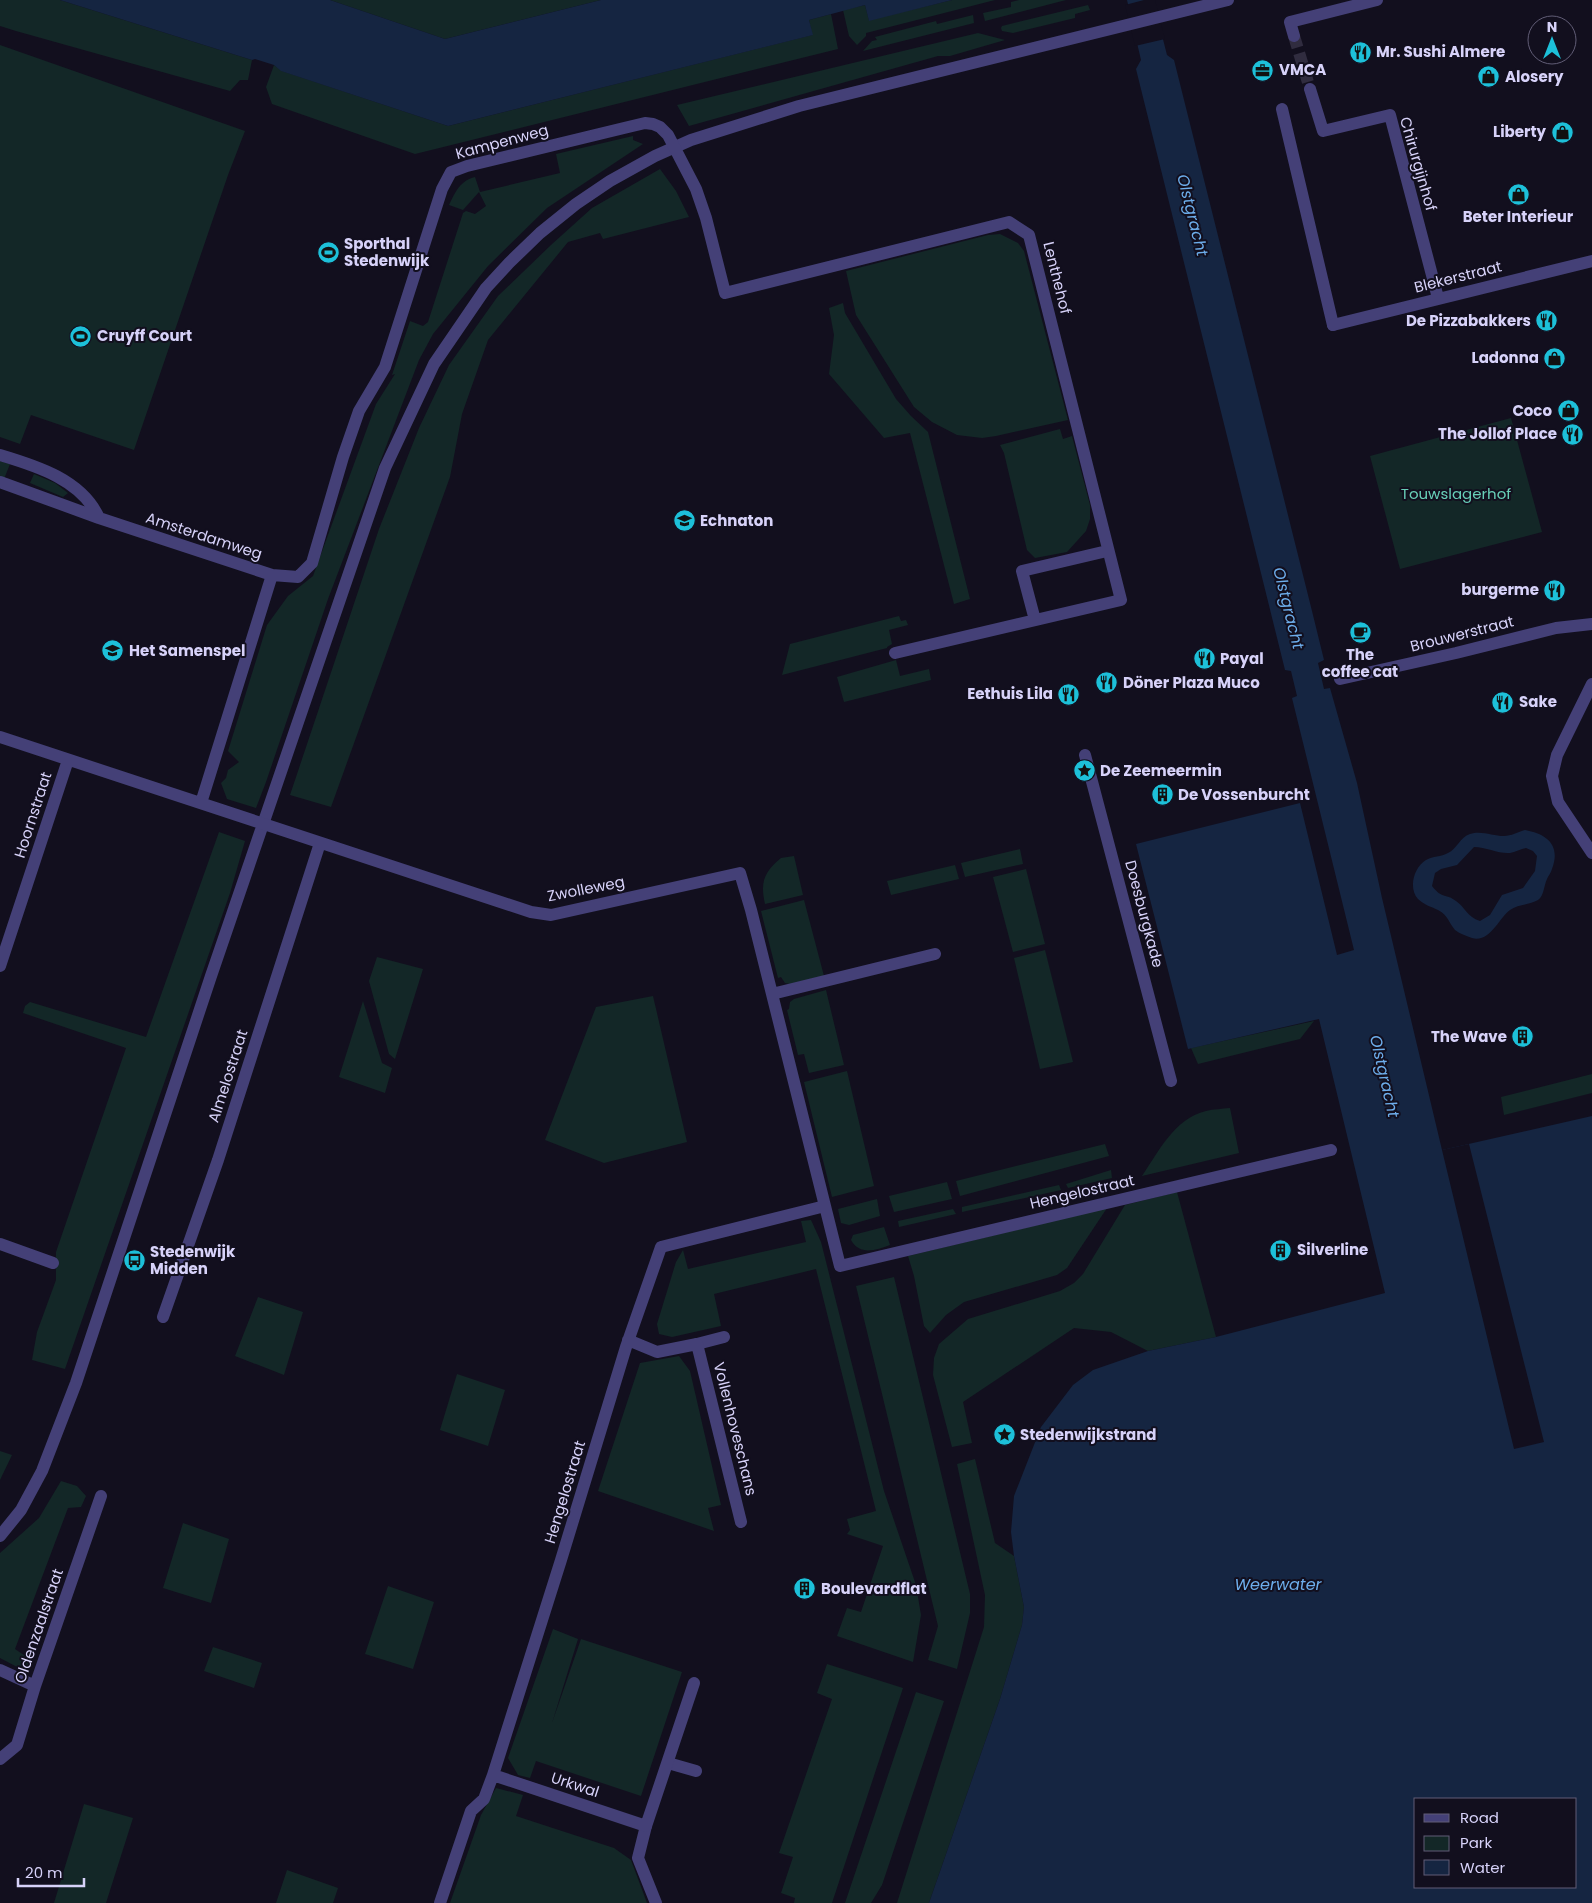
<svg xmlns="http://www.w3.org/2000/svg" width="1592" height="1903" viewBox="0 0 1592 1903" font-family="Poppins,sans-serif">
<style>
.green{fill:#132727}
.water{fill:#152541;fill-rule:evenodd}
.pier{fill:#120f1e}
.lines{fill:none;stroke-linecap:round;stroke-linejoin:round}
.street-tunnel{stroke:#302c3f;stroke-width:12;stroke-dasharray:12 6;stroke-linecap:butt}
.lane{stroke:#444077;stroke-width:12}
.street{stroke:#444077;stroke-width:12}
.labels{text-anchor:middle;stroke-width:4;stroke-linejoin:round;paint-order:stroke}
.poi-label{font-size:15px;font-weight:bold;fill:#d7d2f9;stroke:#120f1e;text-anchor:start}
.street-label{font-size:15px;fill:#d7d2f9;stroke:#120f1e}
.park-label{font-size:15px;fill:#68cfb8;stroke:#120f1e}
.water-label{font-size:16px;font-style:italic;fill:#6dadeb;stroke:#120f1e}
</style>
<rect width="100%" height="100%" fill="#120f1e"/>
<!-- green -->
<path class="green" d="M 0,0 L 60,0 L 252,60 L 248,80 L 240,80 L 230,91 L 16,31 L 0,26 Z
M 330,0 L 601,0 L 445,39 Z
M 952,0 L 995,0 L 866,33 L 866,36 L 857,45 L 849,36 L 843,10 L 865,5 L 869,20 Z
M 1019,0 L 1066,0 L 985,21 L 983,13 L 1011,7 L 1011,2 Z
M 1088,5 L 1090,10 L 1075,14 L 1075,18 L 1013,33 L 1002,31 L 1001,28 L 1002,26 Z
M 831,14 L 838,49 L 415,154 L 272,104 L 266,87 L 274,65 L 282,71 L 448,126 L 812,35 L 809,20 Z
M 973,15 L 974,23 L 863,51 L 872,41 L 877,40 L 875,37 L 936,21 L 937,24 Z
M 978,33 L 1005,40 L 950,56 L 938,56 L 689,126 L 677,105 Z
M 0,45 L 245,131 L 228,175 L 134,450 L 31,415 L 20,444 L 0,437 Z
M 633,136 L 633,140 L 643,144 L 547,208 L 488,266 L 433,334 L 419,360 L 328,599 L 266,782 L 256,808 L 227,799 L 221,783 L 226,778 L 228,770 L 239,762 L 228,751 L 267,625 L 288,596 L 313,576 L 376,404 L 395,374 L 392,375 L 410,321 L 423,326 L 428,322 L 463,213 L 466,211 L 475,214 L 486,206 L 479,192 L 463,210 L 449,205 C 456,191 460,181 475,177 L 480,192 L 560,173 L 556,154 Z
M 660,169 L 676,191 L 689,217 L 603,239 L 600,233 L 568,242 L 488,340 L 462,414 L 450,477 L 331,807 L 290,795 L 379,529 L 419,428 L 449,365 L 498,296 L 551,245 L 592,208 Z
M 1000,234 L 1018,243 L 1024,251 L 1068,420 L 996,436 L 982,438 L 957,435 L 932,422 L 914,407 L 856,315 L 846,271 L 988,235 Z
M 843,303 L 845,313 L 896,399 L 911,416 L 928,432 L 970,599 L 954,604 L 910,433 L 884,438 L 829,374 L 834,335 L 829,308 Z
M 1511,418 L 1542,532 L 1400,569 L 1370,456 Z
M 1060,429 L 1063,439 L 1072,436 L 1090,505 L 1090,519 L 1086,531 L 1067,552 L 1035,558 L 1027,550 L 1004,453 L 1000,445 Z
M 0,461 L 10,464 L 4,479 L 0,477 Z
M 34,474 L 55,483 L 68,493 L 63,497 L 30,483 Z
M 899,616 L 901,621 L 906,620 L 908,625 L 889,630 L 892,644 L 887,647 L 887,648 L 782,675 L 790,644 Z
M 896,660 L 900,676 L 929,669 L 931,680 L 844,702 L 837,677 Z
M 219,832 L 245,841 L 230,893 L 65,1369 L 32,1360 L 37,1332 L 56,1280 L 56,1252 L 126,1048 L 23,1013 L 25,1006 L 30,1002 L 146,1037 Z
M 1020,849 L 1023,864 L 965,877 L 961,863 Z
M 794,856 L 803,895 L 765,904 C 760,882 764,872 781,858 Z
M 955,865 L 959,879 L 891,895 L 887,881 Z
M 1026,869 L 1045,944 L 1013,952 L 993,877 Z
M 804,900 L 824,976 L 790,984 L 785,983 L 781,977 L 778,978 L 761,911 Z
M 1045,950 L 1073,1062 L 1040,1069 L 1014,958 Z
M 377,957 L 423,969 L 395,1059 L 389,1054 L 369,981 Z
M 826,990 L 844,1065 L 809,1073 L 804,1054 L 798,1055 L 787,1010 L 789,1009 L 790,1002 L 794,999 Z
M 653,996 L 687,1142 L 604,1163 L 545,1140 L 596,1007 Z
M 363,1001 L 382,1063 L 392,1068 L 385,1093 L 339,1077 Z
M 1314,1021 L 1300,1039 L 1198,1064 L 1191,1048 Z
M 847,1071 L 874,1186 L 832,1197 L 804,1082 Z
M 1592,1074 L 1592,1093 L 1504,1115 L 1501,1097 Z
M 1230,1108 L 1239,1153 L 1142,1176 C 1159,1151 1174,1119 1206,1111 C 1214,1109 1222,1109 1230,1108 Z
M 1105,1144 L 1109,1156 L 960,1196 L 956,1181 Z
M 1111,1170 L 1112,1178 L 1068,1188 L 1066,1184 Z
M 947,1182 L 952,1199 L 894,1212 L 889,1196 Z
M 1059,1185 L 1061,1190 L 962,1212 L 962,1207 Z
M 1177,1192 L 1216,1337 L 1148,1351 L 1111,1332 L 1074,1328 L 963,1402 L 972,1443 L 952,1447 L 933,1375 L 934,1358 L 939,1344 L 968,1319 L 1060,1291 L 1074,1283 L 1083,1274 L 1125,1205 Z
M 877,1199 L 880,1216 L 849,1225 L 841,1223 L 838,1209 Z
M 1107,1208 L 1067,1268 L 1057,1275 L 964,1302 L 946,1315 L 930,1333 L 924,1326 L 914,1276 L 908,1256 Z
M 953,1209 L 956,1214 L 899,1227 L 898,1221 Z
M 811,1220 L 821,1242 L 884,1491 L 916,1585 L 921,1615 L 913,1662 L 837,1636 L 847,1608 L 861,1612 L 883,1546 L 847,1534 L 850,1530 L 847,1519 L 876,1511 L 816,1269 L 714,1294 L 721,1326 L 672,1337 L 659,1334 L 657,1324 L 676,1262 L 683,1250 L 688,1269 L 806,1242 L 801,1221 Z
M 884,1227 L 890,1245 C 876,1250 860,1256 851,1240 L 853,1235 Z
M 894,1277 L 970,1594 L 970,1613 L 957,1669 L 928,1660 L 938,1626 L 856,1286 Z
M 258,1297 L 303,1312 L 284,1375 L 235,1356 Z
M 679,1356 L 690,1371 L 721,1505 L 708,1508 L 714,1531 L 598,1491 L 640,1363 Z
M 457,1374 L 505,1390 L 488,1446 L 440,1430 Z
M 0,1451 L 12,1455 L 0,1480 Z
M 975,1459 L 995,1543 L 1014,1556 L 1024,1607 L 1022,1625 L 1000,1699 L 929,1903 L 897,1903 L 984,1627 L 985,1595 L 957,1464 Z
M 61,1481 L 77,1486 L 86,1496 L 81,1507 L 68,1508 L 15,1649 L 34,1662 L 21,1669 L 0,1658 L 0,1553 L 39,1518 Z
M 183,1523 L 229,1539 L 211,1603 L 163,1588 Z
M 388,1586 L 434,1602 L 413,1669 L 365,1654 Z
M 553,1629 L 578,1639 L 552,1723 L 581,1639 L 682,1672 L 641,1796 L 536,1761 L 530,1778 L 518,1775 L 508,1758 Z
M 213,1647 L 262,1663 L 254,1688 L 204,1671 Z
M 827,1664 L 903,1688 L 832,1903 L 794,1903 L 795,1898 L 781,1893 L 793,1857 L 779,1853 L 832,1699 L 817,1693 Z
M 916,1692 L 944,1701 L 882,1885 L 871,1903 L 845,1903 Z
M 496,1788 L 523,1795 L 516,1816 L 614,1848 L 631,1860 L 647,1903 L 450,1903 L 481,1815 Z
M 84,1804 L 133,1818 L 106,1903 L 54,1903 Z
M 287,1870 L 338,1888 L 333,1903 L 276,1903 Z"/>
<!-- water -->
<path class="water" d="M 60,0 L 330,0 L 445,39 L 601,0 L 952,0 L 869,21 L 865,5 L 809,20 L 813,35 L 448,126 L 281,71 L 274,65 L 255,59 L 252,60 Z
M 1127,0 L 1153,0 L 1167,55 L 1174,60 L 1312,611 L 1324,660 L 1318,663 L 1324,689 L 1330,688 L 1357,783 L 1382,898 L 1442,1150 L 1592,1116 L 1592,1903 L 929,1903 L 1000,1699 L 1022,1625 L 1024,1607 L 1014,1556 L 1011,1532 L 1014,1496 L 1041,1427 L 1073,1385 L 1093,1370 L 1148,1351 L 1216,1337 L 1385,1293 L 1319,1019 L 1188,1049 L 1136,844 L 1300,803 L 1337,955 L 1354,950 L 1292,698 L 1297,696 L 1291,671 L 1285,670 L 1136,69 L 1141,60 ZM 1416,1799 L 1576,1799 L 1576,1887 L 1416,1887 Z
M 1525,830 C 1547,834 1561,845 1552,869 C 1551,873 1548,876 1547,879 C 1544,885 1544,896 1538,900 C 1530,905 1518,904 1510,910 C 1499,918 1490,943 1472,938 C 1467,936 1460,934 1455,930 C 1449,923 1448,915 1438,910 C 1432,907 1424,905 1418,899 C 1408,888 1414,867 1426,860 C 1433,856 1441,857 1448,853 C 1457,849 1460,837 1470,834 C 1481,830 1493,836 1504,836 C 1511,836 1518,832 1525,830 ZM 1474,847 C 1486,847 1499,854 1510,853 C 1515,852 1521,849 1526,848 L 1533,851 L 1537,856 L 1535,871 L 1523,888 L 1502,895 L 1490,915 L 1480,921 C 1467,917 1465,907 1456,901 C 1446,893 1443,900 1432,886 L 1435,873 L 1441,869 L 1457,865 Z"/>
<!-- pier -->
<path class="pier" d="M 1144,0 L 1155,0 L 1165,39 L 1135,46 L 1125,5 Z
M 1469,1144 L 1544,1442 L 1514,1449 L 1442,1150 Z"/>
<g class="lines">
<!-- street-tunnel -->
<path class="street-tunnel" d="M 1294,36 L 1310,89"/>
<!-- lane -->
<path class="lane" d="M 1282,109 L 1333,325
M 697,1344 L 724,1337
M 0,1536 L 21,1510 L 42,1471 L 76,1383 L 211,976 L 385,468 L 434,364 L 486,288 L 509,263 L 540,233 L 576,204 L 610,181 L 655,156 L 691,140 L 799,106 L 1228,0
M 668,1763 L 696,1771
M 646,1826 L 638,1858 L 656,1903"/>
<!-- street -->
<path class="street" d="M 1294,36 L 1290,22 L 1377,0
M 1310,89 L 1323,131 L 1390,115 L 1438,298
M 1333,325 L 1592,261
M 0,455 C 37,466 82,480 99,518
M 0,482 L 99,518 L 272,575 L 201,803
M 272,575 L 298,577 L 312,563 L 343,457 L 359,411 L 385,367 L 442,189 L 451,172 L 467,166 L 624,128 L 645,123 L 653,124 L 660,127 L 668,135 L 696,189 L 706,218 L 725,293 L 1009,222 L 1029,235 L 1121,600 L 895,653
M 1035,620 L 1022,571 L 1107,551
M 1340,679 L 1456,653 L 1556,628 L 1592,624
M 1592,684 L 1557,755 L 1552,776 L 1558,802 L 1592,853
M 0,737 L 531,912 L 551,915 L 740,873 L 751,910 L 840,1266 L 1331,1150
M 1085,755 L 1171,1081
M 0,966 L 68,760
M 772,994 L 935,954
M 0,1244 L 53,1263
M 163,1317 L 218,1160 L 320,843
M 628,1340 L 657,1352 L 697,1344 L 741,1522
M 0,1670 L 35,1686
M 0,1759 L 17,1745 L 35,1686 L 101,1496
M 493,1775 L 646,1826 L 694,1683
M 440,1903 L 471,1811 L 484,1799 L 493,1775 L 561,1560 L 626,1347 L 661,1247 L 825,1206"/>
</g>
<!-- icons -->
<defs>
<symbol id="restaurant-disc" viewBox="-11 -11 22 22"><circle r="9.5" fill="#1dc0d9" stroke="#120f1e"/><path d="M-5-6h1v4h1v-4h1v4h1v-4h1v5L-1.5 .5V6h-2V.5L-5-1ZM5-6V6H3V1.5H1.5Q1.5-4 5-6Z" fill="#111"/></symbol>
<symbol id="office-disc" viewBox="-11 -11 22 22"><circle r="9.5" fill="#1dc0d9" stroke="#120f1e"/><path d="M-6-3h4V-5.5h4V-3h4V5H-6ZM-1-4.5V-3h2v-1.5ZM-6 0V1H6V0Z" fill="#111"/></symbol>
<symbol id="shop-disc" viewBox="-11 -11 22 22"><circle r="9.5" fill="#1dc0d9" stroke="#120f1e"/><path d="M-5-2.5h2.3a2.7 3.5 0 0 1 5.4 0H5L5.5 6h-11ZM-1.5-2.5h3a1.5 2.3 0 0 0-3 0Z" fill="#111"/></symbol>
<symbol id="stadium-disc" viewBox="-11 -11 22 22"><circle r="9.5" fill="#1dc0d9" stroke="#120f1e"/><path d="M0-5a6.5 5 0 1 0 0 10a6.5 5 0 1 0 0-10ZM-3.5-1.8h7v3.6h-7Z" fill="#111"/></symbol>
<symbol id="school-disc" viewBox="-11 -11 22 22"><circle r="9.5" fill="#1dc0d9" stroke="#120f1e"/><path d="M0-5L7-2L0 1L-7-2ZM-4 1L0 2.5L4 1V4Q0 6-4 4Z" fill="#111"/></symbol>
<symbol id="cafe-disc" viewBox="-11 -11 22 22"><circle r="9.5" fill="#1dc0d9" stroke="#120f1e"/><path d="M-5.5-4.5H6V0H3Q3 3.5 0 3.5H-2.5Q-5.5 3.5-5.5 0ZM3-3.2v2h1.7v-2ZM-6 4.5H4V6H-6Z" fill="#111"/></symbol>
<symbol id="sight-disc" viewBox="-11 -11 22 22"><circle r="9.5" fill="#1dc0d9" stroke="#120f1e"/><path d="M0-6L1.8-2.2L6-1.7L2.9 1.2L3.7 5.4L0 3.3L-3.7 5.4L-2.9 1.2L-6-1.7L-1.8-2.2Z" fill="#111"/></symbol>
<symbol id="building-disc" viewBox="-11 -11 22 22"><circle r="9.5" fill="#1dc0d9" stroke="#120f1e"/><path d="M-4-6H4V6H1V3H-1V6H-4ZM-2.5-4.3h1.7v1.8h-1.7ZM.8-4.3h1.7v1.8H.8ZM-2.5-1h1.7V.8h-1.7ZM.8-1h1.7V.8H.8Z" fill="#111"/></symbol>
<symbol id="bus-disc" viewBox="-11 -11 22 22"><circle r="9.5" fill="#1dc0d9" stroke="#120f1e"/><path d="M-5-6H5V4H4V6H2V4H-2V6H-4V4H-5ZM-3.5-4V0h7V-4ZM-3.5 1.2v1.5H-2V1.2ZM2 1.2v1.5H3.5V1.2Z" fill="#111"/></symbol>
</defs>
<g fill-rule="evenodd">
<use href="#restaurant-disc" x="1348" y="40" width="25" height="25"/>
<use href="#office-disc" x="1250" y="58" width="25" height="25"/>
<use href="#shop-disc" x="1476" y="64" width="25" height="25"/>
<use href="#shop-disc" x="1550" y="120" width="25" height="25"/>
<use href="#shop-disc" x="1506" y="182" width="25" height="25"/>
<use href="#stadium-disc" x="316" y="240" width="25" height="25"/>
<use href="#restaurant-disc" x="1534" y="308" width="25" height="25"/>
<use href="#stadium-disc" x="68" y="324" width="25" height="25"/>
<use href="#shop-disc" x="1542" y="346" width="25" height="25"/>
<use href="#shop-disc" x="1556" y="398" width="25" height="25"/>
<use href="#restaurant-disc" x="1560" y="422" width="25" height="25"/>
<use href="#school-disc" x="672" y="508" width="25" height="25"/>
<use href="#restaurant-disc" x="1542" y="578" width="25" height="25"/>
<use href="#cafe-disc" x="1348" y="620" width="25" height="25"/>
<use href="#school-disc" x="100" y="638" width="25" height="25"/>
<use href="#restaurant-disc" x="1192" y="646" width="25" height="25"/>
<use href="#restaurant-disc" x="1094" y="670" width="25" height="25"/>
<use href="#restaurant-disc" x="1056" y="682" width="25" height="25"/>
<use href="#restaurant-disc" x="1490" y="690" width="25" height="25"/>
<use href="#sight-disc" x="1072" y="758" width="25" height="25"/>
<use href="#building-disc" x="1150" y="782" width="25" height="25"/>
<use href="#building-disc" x="1510" y="1024" width="25" height="25"/>
<use href="#building-disc" x="1268" y="1238" width="25" height="25"/>
<use href="#bus-disc" x="122" y="1248" width="25" height="25"/>
<use href="#sight-disc" x="992" y="1422" width="25" height="25"/>
<use href="#building-disc" x="792" y="1576" width="25" height="25"/>
</g>
<g class="labels">
<!-- poi labels -->
<g class="poi-label">
<text x="1376" y="57">Mr. Sushi Almere</text>
<text x="1279" y="75">VMCA</text>
<text x="1505" y="82">Alosery</text>
<text x="1546" y="137" text-anchor="end">Liberty</text>
<text x="1518" y="222" text-anchor="middle">Beter Interieur</text>
<text x="344" y="249">Sporthal<tspan x="344" dy="17">Stedenwijk</tspan></text>
<text x="1531" y="326" text-anchor="end">De Pizzabakkers</text>
<text x="97" y="341">Cruyff Court</text>
<text x="1539" y="363" text-anchor="end">Ladonna</text>
<text x="1552" y="416" text-anchor="end">Coco</text>
<text x="1557" y="439" text-anchor="end">The Jollof Place</text>
<text x="700" y="526">Echnaton</text>
<text x="1539" y="595" text-anchor="end">burgerme</text>
<text x="129" y="656">Het Samenspel</text>
<text x="1360" y="660" text-anchor="middle">The<tspan x="1360" dy="17">coffee cat</tspan></text>
<text x="1220" y="664">Payal</text>
<text x="1123" y="688">Döner Plaza Muco</text>
<text x="1053" y="699" text-anchor="end">Eethuis Lila</text>
<text x="1519" y="707">Sake</text>
<text x="1100" y="776">De Zeemeermin</text>
<text x="1178" y="800">De Vossenburcht</text>
<text x="1507" y="1042" text-anchor="end">The Wave</text>
<text x="1297" y="1255">Silverline</text>
<text x="150" y="1257">Stedenwijk<tspan x="150" dy="17">Midden</tspan></text>
<text x="1020" y="1440">Stedenwijkstrand</text>
<text x="821" y="1594">Boulevardflat</text>
</g>
<!-- street labels -->
<g class="street-label">
<text transform="translate(502 142) rotate(-15)" y="5">Kampenweg</text>
<text transform="translate(1418 164) rotate(74)" y="5">Chirurgijnhof</text>
<text transform="translate(1458 277) rotate(-14)" y="5">Blekerstraat</text>
<text transform="translate(1057 278) rotate(76)" y="5">Lenthehof</text>
<text transform="translate(204 536) rotate(18)" y="5">Amsterdamweg</text>
<text transform="translate(1462 634) rotate(-14)" y="5">Brouwerstraat</text>
<text transform="translate(33 815) rotate(-72)" y="5">Hoornstraat</text>
<text transform="translate(586 889) rotate(-11)" y="5">Zwolleweg</text>
<text transform="translate(1144 914) rotate(75)" y="5">Doesburgkade</text>
<text transform="translate(228 1076) rotate(-72)" y="5">Almelostraat</text>
<text transform="translate(1082 1192) rotate(-13)" y="5">Hengelostraat</text>
<text transform="translate(735 1429) rotate(76)" y="5">Vollenhoveschans</text>
<text transform="translate(565 1492) rotate(-73)" y="5">Hengelostraat</text>
<text transform="translate(39 1626) rotate(-71)" y="5">Oldenzaalstraat</text>
<text transform="translate(575 1785) rotate(18)" y="5">Urkwal</text>
</g>
<!-- park labels -->
<g class="park-label">
<text x="1456" y="499">Touwslagerhof</text>
</g>
<!-- water labels -->
<g class="water-label">
<text transform="translate(1193 215) rotate(76)" y="6">Olstgracht</text>
<text transform="translate(1289 608) rotate(76)" y="6">Olstgracht</text>
<text transform="translate(1385 1076) rotate(77)" y="6">Olstgracht</text>
<text x="1278" y="1590">Weerwater</text>
</g>
</g>
<!-- legend -->
<rect x="1414" y="1798" width="162" height="90" fill="#120f1e" stroke="#615d76"/>
<rect x="1424" y="1814" width="25" height="8" fill="#444077" stroke="#615d76"/>
<text x="1460" y="1823" font-size="15" fill="#d7d2f9">Road</text>
<rect x="1424" y="1836" width="25" height="15" fill="#132727" stroke="#615d76"/>
<text x="1460" y="1848" font-size="15" fill="#d7d2f9">Park</text>
<rect x="1424" y="1860" width="25" height="15" fill="#152541" stroke="#615d76"/>
<text x="1460" y="1873" font-size="15" fill="#d7d2f9">Water</text>
<!-- north arrow -->
<g transform="translate(1552 40)"><circle r="24" fill="#120f1e" stroke="#615d76"/>
<path d="M0-4L9 19L0 12L-9 19Z" fill="#1dc0d9"/>
<text y="-8" font-size="14" font-weight="bold" text-anchor="middle" fill="#d7d2f9">N</text>
</g>
<!-- scale -->
<path d="M18 1878v8h66v-8" fill="none" stroke="#d7d2f9" stroke-width="2.5"/>
<text x="25" y="1878" font-size="15" fill="#d7d2f9" stroke="#120f1e" stroke-width="4" paint-order="stroke">20 m</text>
</svg>
